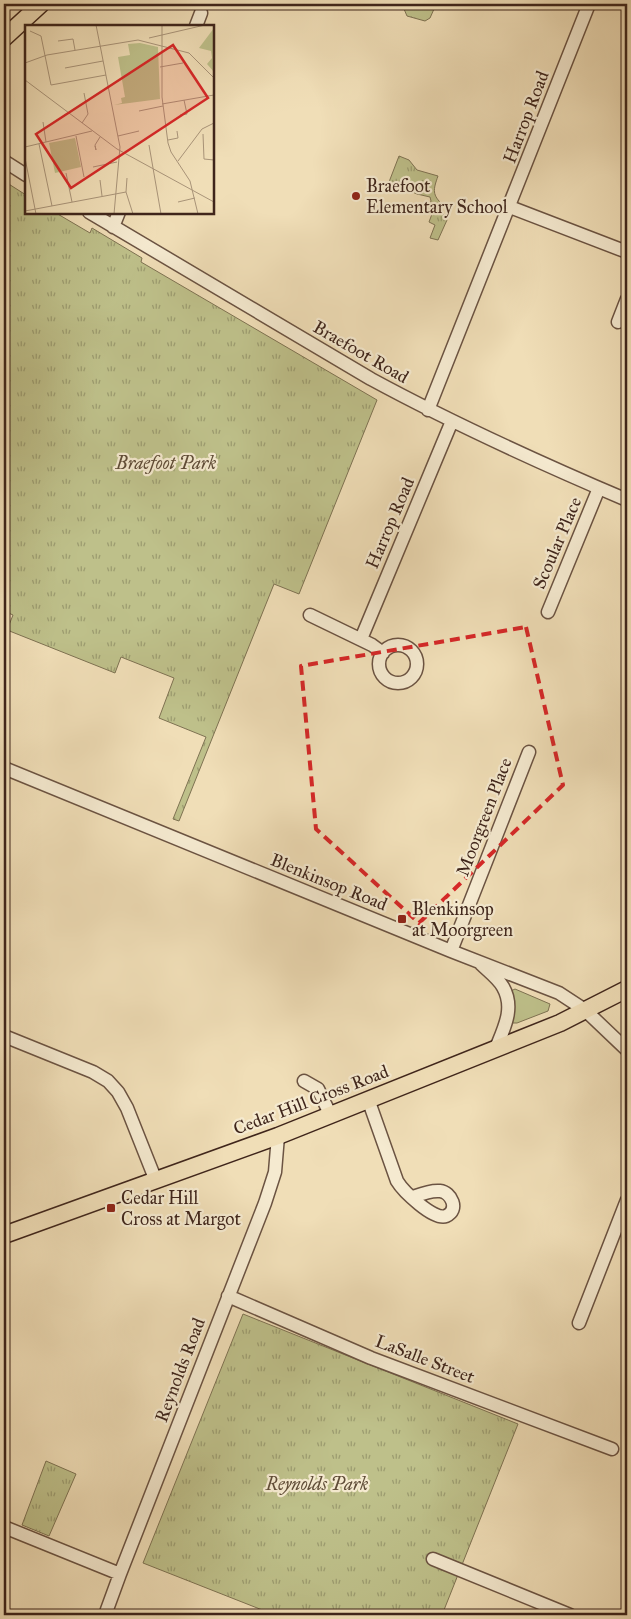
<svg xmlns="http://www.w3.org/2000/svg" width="631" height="1619" viewBox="0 0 631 1619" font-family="'IM FELL Great Primer',serif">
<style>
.green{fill:#bec08a;stroke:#7e7252}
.park{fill:url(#park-tufts);stroke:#7e7252}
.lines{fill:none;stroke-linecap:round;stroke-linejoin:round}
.minor-casing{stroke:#6b5342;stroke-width:15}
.major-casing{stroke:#3f251b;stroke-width:19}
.minor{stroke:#f5ead0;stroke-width:12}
.major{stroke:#f0deb7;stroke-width:16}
.marked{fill:none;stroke:#d62828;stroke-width:4;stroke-dasharray:10 6;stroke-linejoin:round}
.poi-dot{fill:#8f2418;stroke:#f5ead0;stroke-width:2}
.labels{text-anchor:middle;stroke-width:4.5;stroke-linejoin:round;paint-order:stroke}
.street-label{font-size:18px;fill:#3f251b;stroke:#f5ead0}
.poi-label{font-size:18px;fill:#3f251b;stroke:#f5ead0;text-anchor:start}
.park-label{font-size:18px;font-style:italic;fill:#5f4c37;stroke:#f5ead0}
.inset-road{fill:none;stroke:#a99479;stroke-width:1}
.view{fill:#d62828;fill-opacity:0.15;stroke:#d62828;stroke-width:2.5}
.inset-edge{fill:none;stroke:#3f251b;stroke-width:2.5}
</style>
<defs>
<pattern id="park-tufts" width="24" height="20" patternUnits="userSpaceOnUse" patternTransform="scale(1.25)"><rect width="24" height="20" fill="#bec08a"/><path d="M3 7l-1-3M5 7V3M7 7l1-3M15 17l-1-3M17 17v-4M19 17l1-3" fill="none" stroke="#9c9c70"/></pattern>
</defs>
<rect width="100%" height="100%" fill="#f0deb7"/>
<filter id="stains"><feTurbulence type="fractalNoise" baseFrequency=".004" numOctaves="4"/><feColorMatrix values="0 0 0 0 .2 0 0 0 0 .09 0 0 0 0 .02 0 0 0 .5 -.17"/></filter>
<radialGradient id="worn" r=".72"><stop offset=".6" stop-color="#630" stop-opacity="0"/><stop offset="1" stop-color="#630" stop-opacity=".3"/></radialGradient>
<!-- green -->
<path class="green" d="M 515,989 L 550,1004 L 548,1011 L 517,1023 L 512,1023 L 511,991 Z"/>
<!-- park -->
<path class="park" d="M 406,4 L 432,4 L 434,9 L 430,18 L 425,21 L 407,16 L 404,9 Z
M 399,156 L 409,160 L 417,170 L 438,176 C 433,190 432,195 443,205 L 440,213 L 445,215 L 447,220 L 438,240 L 430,238 L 435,225 L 429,222 L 432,214 L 428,209 L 431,201 L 430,197 L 417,194 L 389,182 Z
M 4,181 L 26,195 L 26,212 L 56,213 L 90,233 L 92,228 L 142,258 L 141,262 L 377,400 L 299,594 L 274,584 L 179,821 L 173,819 L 206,737 L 159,718 L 174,678 L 121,657 L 115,673 L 7,630 L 13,615 L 4,611 Z
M 243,1314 L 518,1424 L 442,1615 L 275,1615 L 143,1563 Z
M 46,1461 L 76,1474 L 49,1536 L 22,1525 Z"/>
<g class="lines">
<defs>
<path id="minor" d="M 196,26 L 201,13
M 4,161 L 26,175
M 510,207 L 627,252
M 89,212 L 371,379 C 454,424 540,463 627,500
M 113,227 L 119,212
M 618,322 L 627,299
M 428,410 L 589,4
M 548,612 L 599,488
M 310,615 L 372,645 L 383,653
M 361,639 L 452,421
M379 664a19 19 0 1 1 38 0a19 19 0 1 1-38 0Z
M 4,768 L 451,951 L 559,993 L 585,1010 L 627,1050
M 451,951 L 529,752
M 481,964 C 488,971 498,978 503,987 C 515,1008 504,1028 496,1048
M 4,1036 L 93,1072 L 108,1081 L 118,1092 L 127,1108 L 156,1181
M 304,1081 L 318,1089 L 330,1114
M 368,1099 L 397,1181 C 403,1191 434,1221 446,1216 C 460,1210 451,1192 440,1191 C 430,1190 421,1194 413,1197
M 228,1296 L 371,1358 L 612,1449
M 579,1323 L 627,1200
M 4,1527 L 120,1574
M 433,1559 L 570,1615
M 105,1615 L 120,1574 L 265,1203 L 275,1172 L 278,1136"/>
<path id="major" d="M 4,38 L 41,4
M 4,1235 L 278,1136 L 560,1023 L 627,989"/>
</defs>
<!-- minor casing -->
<use href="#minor" class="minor-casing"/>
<!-- major casing -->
<use href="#major" class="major-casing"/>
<!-- minor -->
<use href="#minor" class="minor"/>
<!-- major -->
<use href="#major" class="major"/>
</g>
<!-- marked area -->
<path class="marked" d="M 526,627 L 563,785 L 419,923 L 316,829 L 301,666 Z"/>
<!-- markers -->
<g class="poi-dot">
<circle cx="356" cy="196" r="5"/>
<rect x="397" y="914" width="10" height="10" rx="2.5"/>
<rect x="106" y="1203" width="10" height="10" rx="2.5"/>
</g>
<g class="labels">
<!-- street labels -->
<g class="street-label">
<text transform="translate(526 117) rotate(-69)" y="6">Harrop Road</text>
<text transform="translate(361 352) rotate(30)" y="6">Braefoot Road</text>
<text transform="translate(390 523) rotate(-67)" y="6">Harrop Road</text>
<text transform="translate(557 543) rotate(-67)" y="6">Scoular Place</text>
<text transform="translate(484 817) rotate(-69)" y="6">Moorgreen Place</text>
<text transform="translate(329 882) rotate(22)" y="6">Blenkinsop Road</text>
<text transform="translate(311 1100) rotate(-21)" y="6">Cedar Hill Cross Road</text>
<text transform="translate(425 1359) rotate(21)" y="6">LaSalle Street</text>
<text transform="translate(180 1370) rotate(-69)" y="6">Reynolds Road</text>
</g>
<!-- poi labels -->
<g class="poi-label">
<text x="366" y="192">Braefoot<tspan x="366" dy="21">Elementary School</tspan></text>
<text x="412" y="915">Blenkinsop<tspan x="412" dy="21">at Moorgreen</tspan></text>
<text x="121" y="1204">Cedar Hill<tspan x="121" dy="21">Cross at Margot</tspan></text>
</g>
<!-- park labels -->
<g class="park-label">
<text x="166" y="469">Braefoot Park</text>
<text x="317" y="1490">Reynolds Park</text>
</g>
</g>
<!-- overview -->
<g transform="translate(25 25)">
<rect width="189" height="189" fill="#f0deb7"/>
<path d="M 189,3 L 189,47 L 182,39 L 187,33 L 186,26 L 174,23 ZM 115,18 L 133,22 L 135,74 L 89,80 L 97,78 L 96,73 L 100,72 L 93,32 L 105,30 L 103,19 ZM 50,113 L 56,142 L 30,148 L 24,118 Z" fill="#bec08a"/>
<path class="inset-road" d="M 71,0 L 75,20M 137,0 L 137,72 L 143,118 L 146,127 L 165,156 L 173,189M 5,6 L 16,11 L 26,60 L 81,50M 124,13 L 180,0M 33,16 L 48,14 L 50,25M 75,20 L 95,122 L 89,189M 0,38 L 22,30 L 113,15 L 164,28 L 189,53M 135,42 L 158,38M 40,43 L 78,36M 0,55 L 92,124 L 189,177M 137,79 L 189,70M 114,86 L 138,81M 155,90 L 162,89 L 159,75M 18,97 L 21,117M 57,98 L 63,89 L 59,68M 178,109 L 179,134 L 189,135M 51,111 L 59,152M 93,111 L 114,106M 143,115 L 153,113 L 152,106M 14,119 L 27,181M 124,120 L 136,189M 70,121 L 71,125 L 70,120 L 75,112M 0,122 L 67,106M 0,133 L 11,189M 153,136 L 177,104 L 189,98M 68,142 L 92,137M 41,148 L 47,177M 102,153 L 101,167 L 108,189M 75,155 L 77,171M 153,177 L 170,173M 0,186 L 101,167"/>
<path class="view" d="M 148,20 L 183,73 L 46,163 L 11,109 Z"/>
<rect width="189" height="189" class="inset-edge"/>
</g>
<!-- margin -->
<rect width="631" height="1619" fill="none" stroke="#f0deb7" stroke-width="20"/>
<rect x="5" y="5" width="621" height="1609" fill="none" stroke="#3f251b" stroke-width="2.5"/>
<rect x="10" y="10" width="611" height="1599" fill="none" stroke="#3f251b"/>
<rect width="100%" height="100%" filter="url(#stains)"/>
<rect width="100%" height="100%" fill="url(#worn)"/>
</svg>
